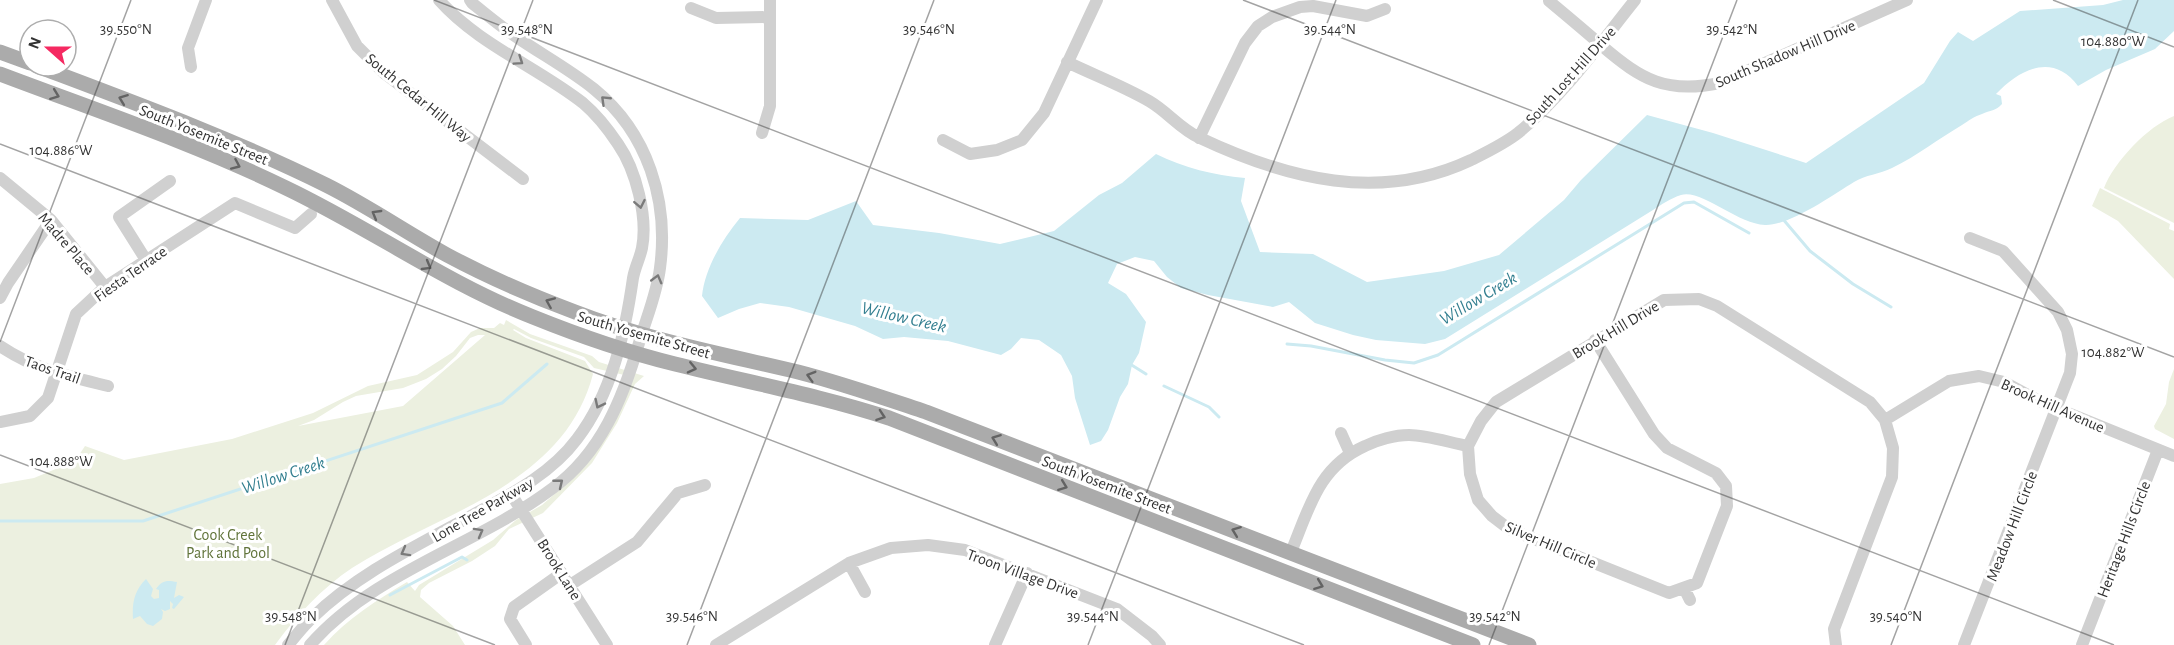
<svg xmlns="http://www.w3.org/2000/svg" width="2174" height="645" viewBox="0 0 2174 645" font-family="'Alegreya Sans',sans-serif">
<style>
.green{fill:#ecf0e0;fill-rule:evenodd}
.water{fill:#cceaf1}
.lines{fill:none;stroke-linecap:round;stroke-linejoin:round}
.stream{stroke:#cceaf1;stroke-width:3}
.minor{stroke:#d0d0d0;stroke-width:12}
.major{stroke:#ababab;stroke-width:15}
.oneway{stroke:#7a7a7a}
.oneway2{stroke:#636363}
.ticks{fill:none;stroke:#333;stroke-width:1.5;stroke-opacity:0.45}
.labels{text-anchor:middle;stroke-width:6;stroke-linejoin:round;paint-order:stroke}
.street-label{font-size:16px;fill:#333;stroke:#fff}
.park-label{font-size:16px;fill:#61743a;stroke:#fff}
.water-label{font-size:18px;font-style:italic;fill:#337f90;stroke:#fff}
.ticks-label{font-size:15px;text-anchor:middle;fill:#333;stroke:#fff;stroke-width:6;stroke-linejoin:round;paint-order:stroke}
</style>
<rect width="100%" height="100%" fill="#fff"/>
<!-- green -->
<path class="green" d="M 2174,116 L 2174,223 L 2104,188 C 2114,162 2148,126 2174,116 Z
M 2100,188 L 2170,224 L 2169,229 L 2174,231 L 2174,279 L 2118,221 L 2092,206 Z
M 506,320 L 530,334 L 592,356 L 599,362 L 644,376 L 635,384 L 617,423 L 592,463 L 543,513 L 509,529 L 495,546 L 472,561 L 429,583 L 421,590 L 420,597 L 453,626 L 465,645 L 324,645 C 348,618 377,600 407,582 L 415,591 L 419,585 L 493,540 L 516,520 L 542,505 L 565,485 L 633,377 L 594,368 L 584,357 L 531,338 L 514,329 L 513,330 L 526,338 L 585,361 L 593,374 C 564,486 438,513 352,568 C 322,588 296,616 275,645 L 0,645 L 0,484 L 34,478 L 75,461 L 85,446 L 124,460 L 232,439 L 313,413 L 368,386 L 417,375 L 453,352 L 471,332 L 480,328 L 494,328 L 500,323 L 504,325 ZM 478,335 L 485,335 L 403,406 L 298,426 L 314,420 L 343,402 L 356,396 L 403,388 L 426,379 L 442,369 L 456,356 L 470,338 Z
M 2174,369 L 2174,439 L 2155,429 L 2154,426 L 2166,404 L 2169,382 Z"/>
<!-- water -->
<path class="water" d="M 2123,0 L 2174,0 L 2174,31 L 2155,49 L 2106,70 L 2078,86 C 2053,52 2020,69 1996,94 L 2001,96 L 2002,104 C 1996,111 1990,110 1982,114 C 1975,116 1968,121 1962,125 C 1938,139 1917,156 1892,168 C 1880,174 1865,175 1854,182 C 1833,195 1789,226 1765,225 C 1737,224 1702,189 1681,195 C 1671,198 1661,205 1653,210 L 1445,339 L 1425,344 L 1376,340 L 1353,335 L 1315,323 L 1289,302 L 1273,307 L 1208,295 L 1181,288 L 1167,277 L 1154,261 L 1135,257 L 1117,264 L 1108,283 L 1126,294 L 1146,322 L 1139,353 L 1132,365 L 1128,384 L 1120,397 L 1108,430 L 1101,441 L 1090,445 L 1075,398 L 1072,376 L 1061,355 L 1039,340 L 1021,338 L 1011,349 L 1001,355 L 948,341 L 904,337 L 883,339 L 855,326 L 789,307 L 760,303 L 739,309 L 718,318 L 702,296 C 705,268 722,240 740,218 L 808,220 L 856,201 L 873,225 L 939,233 L 1000,244 L 1054,231 L 1099,195 L 1122,183 L 1156,154 C 1185,168 1213,175 1245,178 L 1241,201 L 1260,252 L 1313,254 L 1367,282 L 1444,271 L 1499,255 L 1564,200 L 1581,180 L 1647,115 L 1713,133 L 1806,163 L 1924,83 L 1950,41 L 1958,32 L 1973,41 L 2020,11 L 2103,5 Z
M 146,579 L 153,589 L 151,596 L 154,599 L 159,598 L 159,590 L 156,589 C 162,580 167,580 177,582 L 174,598 L 179,595 L 184,597 L 174,609 L 172,608 L 173,604 L 170,601 L 170,609 L 165,611 L 161,609 L 163,612 L 162,619 L 153,626 L 147,624 L 140,616 L 133,619 C 132,603 134,591 146,579 Z"/>
<g class="lines">
<!-- stream -->
<path class="stream" d="M 1782,218 L 1810,251 L 1853,284 L 1891,307
M 1287,344 L 1311,346 L 1385,360 L 1414,363 L 1438,355 L 1684,203 L 1694,202 L 1749,233
M 1130,364 L 1146,374
M 1164,386 L 1209,407 L 1219,417
M 0,521 L 143,521 L 502,403 L 547,364
M 390,595 L 462,557 L 467,560"/>
<!-- minor -->
<path class="minor" d="M 332,0 L 357,46 L 384,73 L 523,179
M 1549,1 C 1567,16 1585,31 1602,46 C 1642,80 1666,94 1720,83 L 1907,0
M 691,8 L 716,18 L 770,17
M 1067,62 C 1094,75 1123,86 1149,101 C 1168,112 1180,129 1200,138 C 1287,179 1380,203 1471,160 C 1487,152 1504,144 1518,133 C 1563,96 1599,45 1635,0
M 191,67 L 188,48 L 206,0
M 762,133 L 770,106 L 770,0
M 1199,138 L 1245,43 L 1258,26 L 1272,17 L 1300,7 L 1313,6 L 1367,16 L 1385,9
M 943,140 L 970,154 L 997,150 L 1022,140 L 1044,113 L 1097,0
M 0,178 L 51,220 L 105,287
M 146,260 L 119,217 L 170,181
M 0,298 L 8,283 L 51,220
M 1595,340 L 1654,434 L 1667,448 L 1716,473 L 1726,486 L 1727,506 L 1697,583 L 1669,593 L 1509,529 L 1492,516 L 1478,500 L 1470,474 L 1468,446 L 1481,421 L 1496,402 L 1664,300 L 1699,299 L 1717,306 L 1870,402 L 1885,420 L 1893,448 L 1892,477 L 1834,629 L 1836,645
M 0,346 C 36,370 67,376 108,386
M 1885,420 L 1949,381 L 1979,376 L 2004,382 L 2041,402 L 2174,456
M 0,422 L 30,416 L 48,398 L 76,314 L 105,287 L 235,203 L 295,228 L 311,214
M 1341,433 L 1350,453
M 511,494 L 607,645
M 1291,552 C 1309,509 1318,467 1365,446 C 1377,440 1395,435 1409,435 C 1427,435 1451,443 1468,446
M 849,563 L 865,592
M 570,585 L 637,542 L 678,493 L 705,485
M 1684,588 L 1690,600
M 288,645 C 296,636 303,626 312,618 C 354,577 408,550 460,522 C 501,499 548,478 577,439 C 612,393 625,334 633,278 C 635,267 640,258 642,248 C 648,217 636,170 618,144 C 608,129 596,114 583,103 C 537,67 478,44 439,0
M 310,645 C 375,571 476,546 553,488 C 601,453 623,398 639,343 C 646,319 657,293 660,268 C 669,201 648,133 594,89 C 569,69 541,54 515,36 C 500,26 486,14 472,3 L 470,0
M 526,645 L 510,619 L 514,607 L 562,573
M 716,645 L 849,563 L 891,548 L 928,545 L 965,550 L 1117,609 L 1152,636 L 1160,645
M 995,645 L 1027,573
M 1964,645 L 2070,373 L 2072,354 L 2067,330 L 2058,312 L 2003,251 L 1970,238
M 2082,645 L 2158,450"/>
<!-- major -->
<path class="major" d="M 0,52 L 30,63
M 37,66 C 135,103 233,139 326,185 C 368,206 407,233 447,255 C 488,277 532,296 575,312 C 647,340 723,354 798,372 C 841,383 884,398 926,412 L 1529,645
M 0,74 C 95,110 194,143 286,188 C 370,228 446,283 533,317 C 580,336 626,352 675,364 C 746,382 819,395 889,418 L 1473,645"/>
</g>
<!-- one-way arrows -->
<defs><path id="oneway-chevron" d="M-2-3.5L2.5 0L-2 3.5" fill="none" stroke-width="1.6" stroke-linecap="round" stroke-linejoin="round" transform="scale(1.5)"/></defs>
<g class="oneway">
<use href="#oneway-chevron" transform="translate(519 61) rotate(34)"/>
<use href="#oneway-chevron" transform="translate(605 100) rotate(-136)"/>
<use href="#oneway-chevron" transform="translate(640 204) rotate(79)"/>
<use href="#oneway-chevron" transform="translate(657 279) rotate(-75)"/>
<use href="#oneway-chevron" transform="translate(599 404) rotate(116)"/>
<use href="#oneway-chevron" transform="translate(559 483) rotate(-39)"/>
<use href="#oneway-chevron" transform="translate(479 532) rotate(-29)"/>
<use href="#oneway-chevron" transform="translate(405 552) rotate(151)"/>
</g>
<g class="oneway2">
<use href="#oneway-chevron" transform="translate(55 95) rotate(21)"/>
<use href="#oneway-chevron" transform="translate(123 99) rotate(-159)"/>
<use href="#oneway-chevron" transform="translate(236 165) rotate(24)"/>
<use href="#oneway-chevron" transform="translate(376 214) rotate(-150)"/>
<use href="#oneway-chevron" transform="translate(427 266) rotate(30)"/>
<use href="#oneway-chevron" transform="translate(550 302) rotate(-157)"/>
<use href="#oneway-chevron" transform="translate(692 368) rotate(13)"/>
<use href="#oneway-chevron" transform="translate(811 376) rotate(-164)"/>
<use href="#oneway-chevron" transform="translate(881 416) rotate(19)"/>
<use href="#oneway-chevron" transform="translate(996 439) rotate(-159)"/>
<use href="#oneway-chevron" transform="translate(1063 486) rotate(21)"/>
<use href="#oneway-chevron" transform="translate(1236 531) rotate(-159)"/>
<use href="#oneway-chevron" transform="translate(1319 585) rotate(21)"/>
</g>
<!-- ticks -->
<path class="ticks" d="M 434,0 L 2114,645M 1243,0 L 2174,357M 2053,0 L 2174,47M 0,144 L 1304,645M 0,342 L 131,0M 0,455 L 495,645M 285,645 L 533,0M 687,645 L 934,0M 1088,645 L 1336,0M 1489,645 L 1737,0M 1891,645 L 2138,0"/>
<g class="labels">
<!-- street labels -->
<g class="street-label">
<text transform="translate(1785 53) rotate(-23)" y="6">South Shadow Hill Drive</text>
<text transform="translate(1570 75) rotate(-48)" y="6">South Lost Hill Drive</text>
<text transform="translate(419 97) rotate(39)" y="6">South Cedar Hill Way</text>
<text transform="translate(204 134) rotate(22)" y="6">South Yosemite Street</text>
<text transform="translate(67 243) rotate(49)" y="6">Madre Place</text>
<text transform="translate(130 273) rotate(-35)" y="6">Fiesta Terrace</text>
<text transform="translate(1615 329) rotate(-31)" y="6">Brook Hill Drive</text>
<text transform="translate(644 334) rotate(16)" y="6">South Yosemite Street</text>
<text transform="translate(53 369) rotate(19)" y="6">Taos Trail</text>
<text transform="translate(2053 405) rotate(24)" y="6">Brook Hill Avenue</text>
<text transform="translate(1107 484) rotate(21)" y="6">South Yosemite Street</text>
<text transform="translate(482 509) rotate(-30)" y="6">Lone Tree Parkway</text>
<text transform="translate(2011 526) rotate(-69)" y="6">Meadow Hill Circle</text>
<text transform="translate(2123 539) rotate(-69)" y="6">Heritage Hills Circle</text>
<text transform="translate(1551 544) rotate(23)" y="6">Silver Hill Circle</text>
<text transform="translate(560 569) rotate(58)" y="6">Brook Lane</text>
<text transform="translate(1023 573) rotate(20)" y="6">Troon Village Drive</text>
</g>
<!-- park labels -->
<g class="park-label">
<text x="228" y="540">Cook Creek<tspan x="228" dy="18">Park and Pool</tspan></text>
</g>
<!-- water labels -->
<g class="water-label">
<text transform="translate(1478 298) rotate(-31)" y="6">Willow Creek</text>
<text transform="translate(904 317) rotate(13)" y="6">Willow Creek</text>
<text transform="translate(283 475) rotate(-18)" y="6">Willow Creek</text>
</g>
</g>
<g class="ticks-label">
<text x="126" y="34">39.550°N</text>
<text x="527" y="34">39.548°N</text>
<text x="929" y="34">39.546°N</text>
<text x="1330" y="34">39.544°N</text>
<text x="1732" y="34">39.542°N</text>
<text x="2113" y="46">104.880°W</text>
<text x="61" y="155">104.886°W</text>
<text x="2113" y="357">104.882°W</text>
<text x="61" y="466">104.888°W</text>
<text x="291" y="621">39.548°N</text>
<text x="692" y="621">39.546°N</text>
<text x="1093" y="621">39.544°N</text>
<text x="1495" y="621">39.542°N</text>
<text x="1896" y="621">39.540°N</text>
</g>
<!-- north arrow -->
<g transform="translate(48 48) rotate(291)"><circle r="28" fill="#ffffff" stroke="#adadad" stroke-width="1.5"/>
<path d="M0-4.5L10 22L0 15L-10 22Z" fill="#f52961"/>
<text y="-9" font-size="16" font-weight="bold" text-anchor="middle" fill="#333333">N</text>
</g>
</svg>
